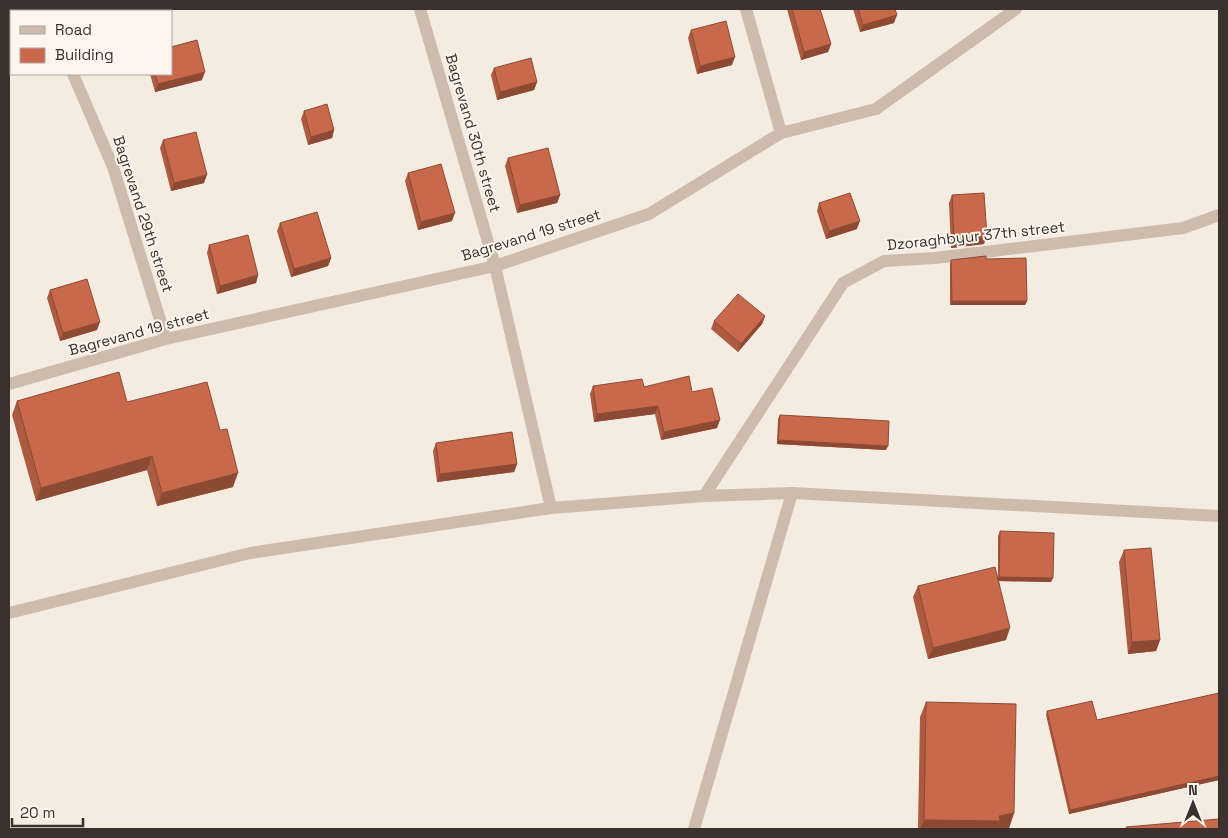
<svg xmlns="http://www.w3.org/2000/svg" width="1228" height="838" viewBox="0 0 1228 838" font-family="'Space Grotesk',sans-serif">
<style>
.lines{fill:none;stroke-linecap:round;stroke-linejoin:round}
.minor{stroke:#cdbbac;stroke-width:12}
.tertiary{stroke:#cdbbac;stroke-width:12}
.wall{fill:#ac5a40}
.shaded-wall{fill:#8c4a34}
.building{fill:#c8694b;stroke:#8c4a34}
.labels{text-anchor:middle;stroke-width:4;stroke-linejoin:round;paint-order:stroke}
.street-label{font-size:15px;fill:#3b302b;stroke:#fbf5ee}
</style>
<rect width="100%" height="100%" fill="#f4ebe1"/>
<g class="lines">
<!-- minor -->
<path class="minor" d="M 59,9 L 59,11
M 420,9 L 495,266 L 551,508
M 746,9 L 781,133
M 73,74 L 113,167 L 166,339
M 9,384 L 166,339 L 495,266 L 649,214 L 781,133 L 876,109 L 1016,9
M 704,496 L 843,283 L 884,261 L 935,258 L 1183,228 L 1219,215
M 694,829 L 792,493"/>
<!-- tertiary -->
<path class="tertiary" d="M 9,613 L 250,553 L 551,508 L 704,496 L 792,493 L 1219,516"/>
</g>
<!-- wall -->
<path class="wall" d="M 787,9 L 820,9 L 831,44 L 828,52 L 801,60 Z
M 853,9 L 895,9 L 894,23 L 860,32 Z
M 691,30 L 732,65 L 697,74 L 688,38 Z
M 494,68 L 537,82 L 534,90 L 497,100 L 491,75 Z
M 150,74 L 171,74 L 202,80 L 155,92 Z
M 304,111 L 334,130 L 332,138 L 308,145 L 301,119 Z
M 163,140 L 204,183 L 171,191 L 160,148 Z
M 508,158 L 560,195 L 557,203 L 517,213 L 505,166 Z
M 408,173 L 452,221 L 418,230 L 405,181 Z
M 952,195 L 984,244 L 951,248 L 949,203 Z
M 819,203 L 857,229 L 826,239 L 817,211 Z
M 280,223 L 331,258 L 328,266 L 291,277 L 277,231 Z
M 209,245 L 258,275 L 256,283 L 217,294 L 207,253 Z
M 986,259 L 1027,301 L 1025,305 L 950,305 L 950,264 L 951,260 Z
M 50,290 L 97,330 L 60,341 L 47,298 Z
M 765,316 L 762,324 L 738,352 L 711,329 L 714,321 Z
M 593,386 L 644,387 L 692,392 L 717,428 L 661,440 L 655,414 L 594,422 L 590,394 Z
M 17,401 L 127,402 L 233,487 L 157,506 L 147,470 L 36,501 L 12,415 Z
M 780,415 L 886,450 L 777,444 L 778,419 Z
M 436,443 L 517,464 L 514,472 L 437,482 L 433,451 Z
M 1000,531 L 1051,582 L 999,581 L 1006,640 L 928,659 L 913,597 L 918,586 L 998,577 L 998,536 Z
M 1124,550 L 1160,640 L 1156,651 L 1128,654 L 1119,562 Z
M 1219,693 L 1219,780 L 1069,814 L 1046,715 L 1047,711 L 1097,720 Z
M 926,702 L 1014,813 L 1009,828 L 1002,829 L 918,829 L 920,717 Z"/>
<!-- shaded-wall -->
<path class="shaded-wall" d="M 897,15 L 894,23 L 860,32 L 863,25 Z
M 831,44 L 828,52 L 801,60 L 804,52 Z
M 735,57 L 732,65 L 697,74 L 700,66 Z
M 205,72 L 202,80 L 155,92 L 158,84 Z
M 537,82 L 534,90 L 497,100 L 500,92 Z
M 334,130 L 332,138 L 308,145 L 311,137 Z
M 207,175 L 204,183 L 171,191 L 174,183 Z
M 560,195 L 557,203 L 517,213 L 520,205 Z
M 455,213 L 452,221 L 418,230 L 421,222 Z
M 860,221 L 857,229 L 826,239 L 829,231 Z
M 987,236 L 984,244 L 951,248 L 954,240 Z
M 331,258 L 328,266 L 291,277 L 294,269 Z
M 258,275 L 256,283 L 217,294 L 220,286 Z
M 952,301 L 1027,301 L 1025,305 L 950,305 Z
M 765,316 L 762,324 L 738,352 L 741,344 Z
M 100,322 L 97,330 L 60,341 L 63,333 Z
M 658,406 L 655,414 L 594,422 L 597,414 Z
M 720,420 L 717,428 L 661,440 L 664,432 Z
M 778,440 L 888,446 L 886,450 L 777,444 Z
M 152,456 L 147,470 L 36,501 L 41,488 Z
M 517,464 L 514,472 L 437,482 L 440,474 Z
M 238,473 L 233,487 L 157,506 L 162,493 Z
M 999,577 L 1053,578 L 1051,582 L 997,581 Z
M 1010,628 L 1006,640 L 928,659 L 933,648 Z
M 1160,640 L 1156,651 L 1128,654 L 1132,642 Z
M 1219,776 L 1219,780 L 1069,814 L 1070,810 Z
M 1014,813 L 1009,828 L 1002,829 L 920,829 L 924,820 L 999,816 Z"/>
<!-- building -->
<path class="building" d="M 792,9 L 820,9 L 831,44 L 804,52 Z
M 858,9 L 895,9 L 897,15 L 863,25 Z
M 726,21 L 735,57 L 700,66 L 691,30 Z
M 197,40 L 205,72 L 158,84 L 155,74 L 171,74 L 171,47 Z
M 531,58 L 537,82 L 500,92 L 494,68 Z
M 327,104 L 334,130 L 311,137 L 304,111 Z
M 196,132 L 207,175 L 174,183 L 163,140 Z
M 548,148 L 560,195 L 520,205 L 508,158 Z
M 441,164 L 455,213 L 421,222 L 408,173 Z
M 850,193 L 860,221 L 829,231 L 819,203 Z
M 984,193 L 987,236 L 954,240 L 952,195 Z
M 317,212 L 331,258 L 294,269 L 280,223 Z
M 248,235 L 258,275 L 220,286 L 209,245 Z
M 986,256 L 986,259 L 1026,258 L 1027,301 L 952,301 L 951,260 Z
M 87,279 L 100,322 L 63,333 L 50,290 Z
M 738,294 L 765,316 L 741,344 L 714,321 Z
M 119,372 L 127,402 L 207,382 L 220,430 L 227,429 L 238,473 L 162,493 L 152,456 L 41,488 L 17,401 Z
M 689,376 L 692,392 L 712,388 L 720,420 L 664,432 L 658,406 L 597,414 L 593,386 L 642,379 L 644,387 Z
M 780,415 L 889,421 L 888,446 L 778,440 Z
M 512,432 L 517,464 L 440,474 L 436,443 Z
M 1000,531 L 1054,533 L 1053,578 L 999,577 Z
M 1151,548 L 1160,640 L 1132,642 L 1124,550 Z
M 995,567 L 1010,628 L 933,648 L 918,586 Z
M 1219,693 L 1219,776 L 1070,810 L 1047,711 L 1092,701 L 1097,720 Z
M 926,702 L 1016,704 L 1014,813 L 999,816 L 1000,821 L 924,820 Z
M 1219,819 L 1219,829 L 1127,829 L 1126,827 Z"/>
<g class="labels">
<!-- street labels -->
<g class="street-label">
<text transform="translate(473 133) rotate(74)" y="5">Bagrevand 30th street</text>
<text transform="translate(143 214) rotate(72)" y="5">Bagrevand 29th street</text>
<text transform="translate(531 235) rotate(-17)" y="5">Bagrevand 19 street</text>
<text transform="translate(976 236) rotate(-6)" y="5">Dzoraghbyur 37th street</text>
<text transform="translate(139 332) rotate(-15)" y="5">Bagrevand 19 street</text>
</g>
</g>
<!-- border -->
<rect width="1228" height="838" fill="none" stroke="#3b302b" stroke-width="20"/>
<!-- legend -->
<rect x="10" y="10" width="162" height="65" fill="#fbf5ee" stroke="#aea6a0"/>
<rect x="20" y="26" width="25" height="8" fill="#cdbbac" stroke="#aea6a0"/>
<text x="55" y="35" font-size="15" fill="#3b302b">Road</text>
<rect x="20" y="48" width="25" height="15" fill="#c8694b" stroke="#aea6a0"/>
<text x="55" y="60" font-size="15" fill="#3b302b">Building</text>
<!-- north arrow -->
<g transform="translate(1193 803)" stroke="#fbf5ee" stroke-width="4" paint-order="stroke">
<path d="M0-4L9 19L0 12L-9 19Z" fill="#3b302b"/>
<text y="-8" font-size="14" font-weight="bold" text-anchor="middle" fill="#3b302b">N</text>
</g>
<!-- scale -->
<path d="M12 818v8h71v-8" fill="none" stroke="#3b302b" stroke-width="2.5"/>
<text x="20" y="818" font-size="15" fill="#3b302b" stroke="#fbf5ee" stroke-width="4" paint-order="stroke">20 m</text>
</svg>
